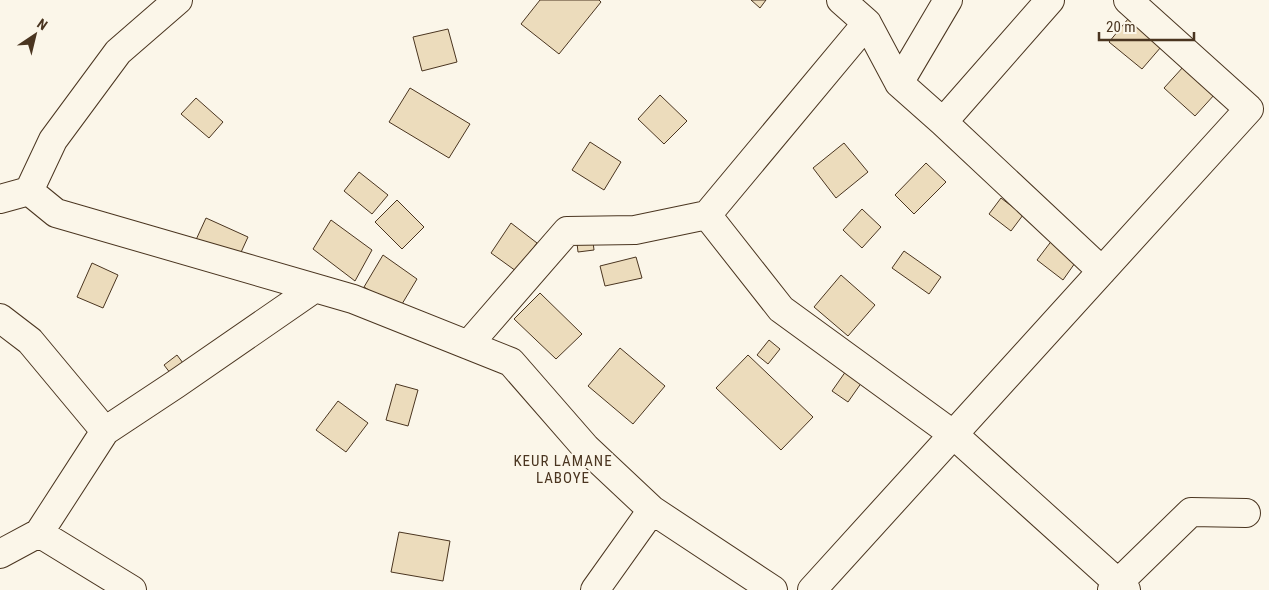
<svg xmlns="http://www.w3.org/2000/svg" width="1269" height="590" viewBox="0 0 1269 590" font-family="'Roboto Condensed',sans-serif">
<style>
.building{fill:#ecdcbc;stroke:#4a3520}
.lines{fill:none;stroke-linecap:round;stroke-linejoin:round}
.minor-casing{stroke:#4a3520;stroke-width:30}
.minor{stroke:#fbf6e9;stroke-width:28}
.labels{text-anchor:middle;stroke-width:4;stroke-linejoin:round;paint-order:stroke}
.quarter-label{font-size:15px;letter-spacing:1px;fill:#4a3520;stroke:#fbf6e9}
</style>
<rect width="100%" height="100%" fill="#fbf6e9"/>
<!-- building -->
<path class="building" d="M 540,0 L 599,0 L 601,2 L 559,54 L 521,24 Z
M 751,0 L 766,0 L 760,8 Z
M 1128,19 L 1161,47 L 1142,69 L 1109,42 Z
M 448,29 L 457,62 L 422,71 L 413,37 Z
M 1184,66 L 1215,94 L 1195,116 L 1164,88 Z
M 410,88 L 470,124 L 449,158 L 389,122 Z
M 660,95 L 687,121 L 664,144 L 638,119 Z
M 196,98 L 223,122 L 209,138 L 181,114 Z
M 590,142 L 621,162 L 604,190 L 572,170 Z
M 844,143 L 868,172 L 836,198 L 813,168 Z
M 926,163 L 946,182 L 914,214 L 895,195 Z
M 359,172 L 388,195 L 372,214 L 344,191 Z
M 1001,198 L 1023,215 L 1011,231 L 989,214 Z
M 397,200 L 424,227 L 402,249 L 375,222 Z
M 862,209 L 881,227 L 862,248 L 843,230 Z
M 206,218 L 248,237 L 237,261 L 195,242 Z
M 331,220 L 372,250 L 355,281 L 313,249 Z
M 511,223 L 537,243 L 516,271 L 491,253 Z
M 1056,235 L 1070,245 L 1064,254 L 1075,263 L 1063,280 L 1037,260 Z
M 593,242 L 594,250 L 578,252 L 577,243 Z
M 904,251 L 941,277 L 929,294 L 892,268 Z
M 383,255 L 417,279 L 399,309 L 364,287 Z
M 636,257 L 642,278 L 605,286 L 600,266 Z
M 92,263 L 118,275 L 103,308 L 77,297 Z
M 841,275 L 875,305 L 848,336 L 814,307 Z
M 540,293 L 582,334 L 556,359 L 514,319 Z
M 769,340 L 780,349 L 768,364 L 757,355 Z
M 620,348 L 665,386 L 633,424 L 588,386 Z
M 177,355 L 186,367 L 174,378 L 164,365 Z
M 748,355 L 813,417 L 781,450 L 716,388 Z
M 846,371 L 862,382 L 848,402 L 832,391 Z
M 396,384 L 418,390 L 408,426 L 386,420 Z
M 338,401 L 368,423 L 346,452 L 316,430 Z
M 399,532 L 450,541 L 443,581 L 391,572 Z"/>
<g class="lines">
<defs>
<path id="minor" d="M 841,0 L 867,23
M 1050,0 L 943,122 L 1102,271
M 899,83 L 948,0
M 29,191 L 53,140 L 118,52 L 178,0
M 0,199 L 29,191 L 56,213 L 353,299 L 511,362 L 586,448 L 652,510 L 595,590
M 707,215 L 867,23 L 899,83 L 943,122
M 0,318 L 30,341 L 105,431 L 176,384 L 315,288
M 468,345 L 567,231 L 635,230 L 707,215 L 781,309 L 954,435 L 1118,583 L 1112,590
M 652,510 L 773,590
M 39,533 L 132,590
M 0,554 L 39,533 L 105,431
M 812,590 L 1249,109 L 1128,0
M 1126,590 L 1118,583 L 1191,512 L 1246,513"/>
</defs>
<!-- minor casing -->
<use href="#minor" class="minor-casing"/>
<!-- minor -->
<use href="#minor" class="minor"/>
</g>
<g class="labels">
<!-- quarter labels -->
<g class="quarter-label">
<text x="563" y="466">KEUR LAMANE<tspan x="563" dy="17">LABOYE</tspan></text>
</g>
</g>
<!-- north arrow -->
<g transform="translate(35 35) rotate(35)" stroke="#fbf6e9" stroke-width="4" paint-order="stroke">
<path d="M0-4L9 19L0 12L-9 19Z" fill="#4a3520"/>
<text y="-8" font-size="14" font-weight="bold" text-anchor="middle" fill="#4a3520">N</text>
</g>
<!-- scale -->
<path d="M1099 32v8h95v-8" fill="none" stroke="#4a3520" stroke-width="2.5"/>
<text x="1106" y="32" font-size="15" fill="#4a3520" stroke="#fbf6e9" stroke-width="4" paint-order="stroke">20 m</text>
</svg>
